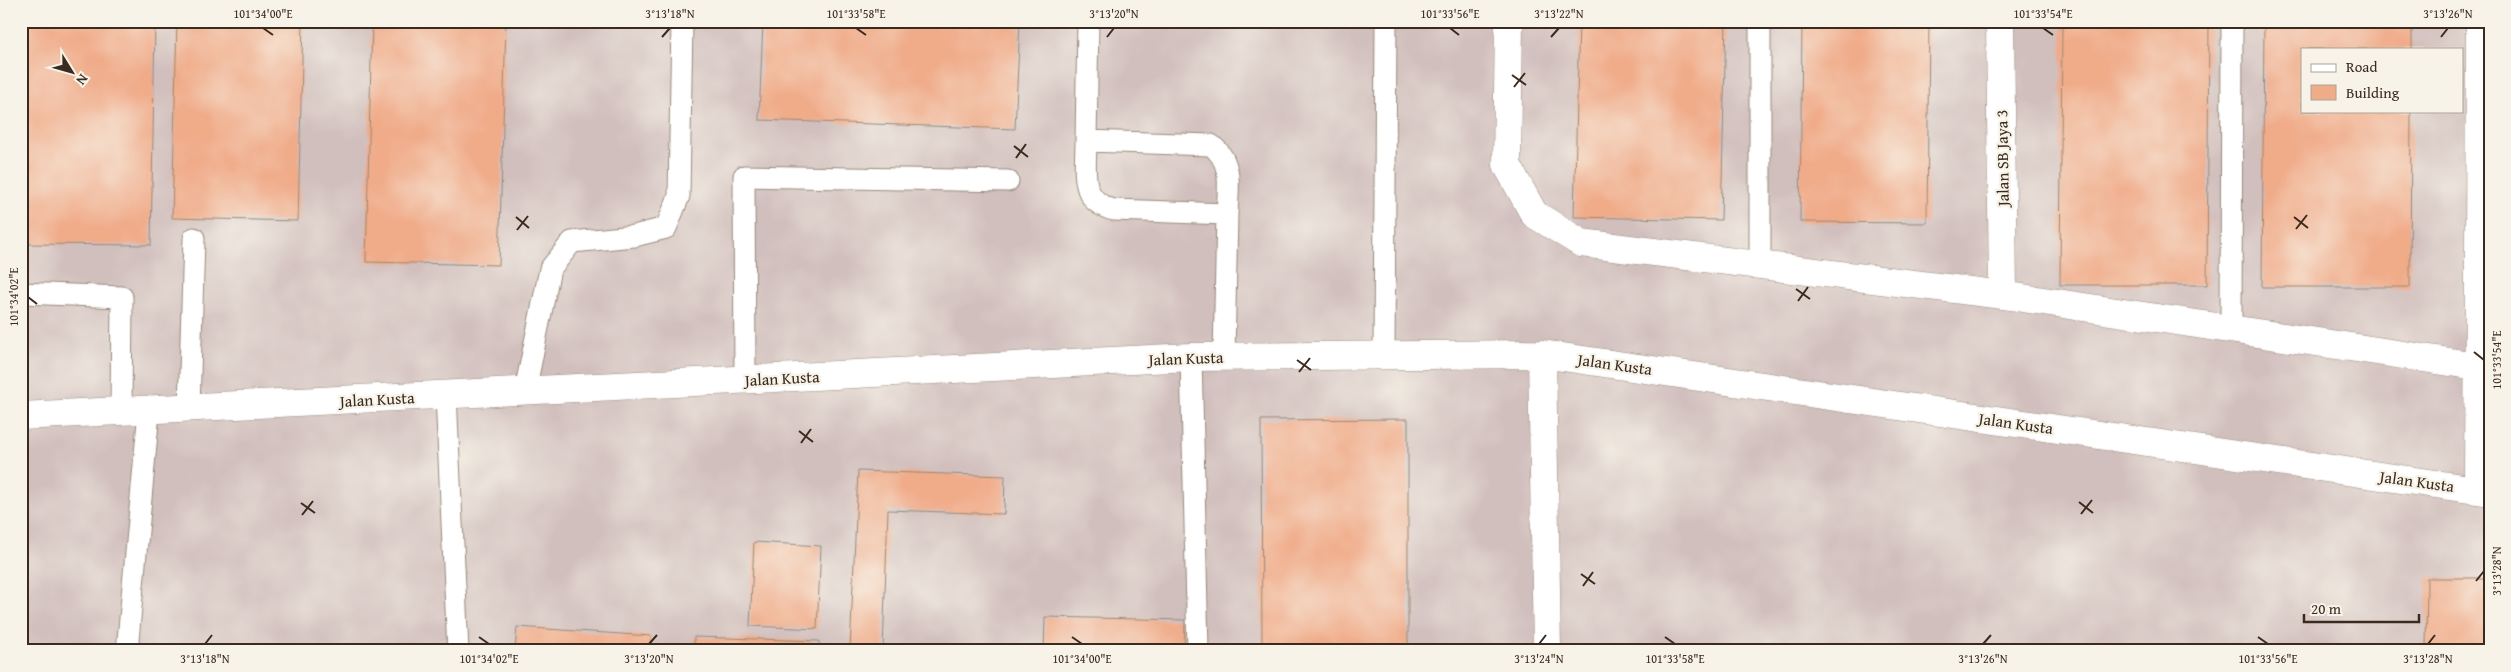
<svg xmlns="http://www.w3.org/2000/svg" width="2511" height="672" viewBox="0 0 2511 672" font-family="'Gentium Book Plus',serif">
<style>
.industrial{fill:#d1bfbd;fill-rule:evenodd}
.building{fill:#f0ab89}
.lines{fill:none;stroke-linecap:round;stroke-linejoin:round}
.service-casing{stroke:#968a7a;stroke-width:23}
.minor-casing{stroke:#968a7a;stroke-width:29}
.tertiary-casing{stroke:#968a7a;stroke-width:29}
.service{stroke:#fff;stroke-width:21}
.minor{stroke:#fff;stroke-width:28}
.tertiary{stroke:#fff;stroke-width:28}
.ticks{fill:none;stroke:#3b2a1e;stroke-width:2}
.labels{text-anchor:middle;stroke-width:4.5;stroke-linejoin:round;paint-order:stroke}
.street-label{font-size:16px;fill:#3b2a1e;stroke:#f7f3e8}
.neatline{fill:none;stroke:#3b2a1e;stroke-width:2}
.ticks-label{font-size:12px;text-anchor:middle;fill:#3b2a1e}
</style>
<rect width="100%" height="100%" fill="#f7f3e8"/>
<filter id="ink" filterUnits="userSpaceOnUse"><feTurbulence type="fractalNoise" baseFrequency=".02" numOctaves="2"/><feDisplacementMap in="SourceGraphic" scale="10" xChannelSelector="R" yChannelSelector="G"/><feConvolveMatrix kernelMatrix="1 2 1 2 8 2 1 2 1" color-interpolation-filters="sRGB"/></filter>
<filter id="wash" filterUnits="userSpaceOnUse"><feTurbulence type="fractalNoise" baseFrequency=".0096" numOctaves="4" result="noise"/><feDisplacementMap in="SourceGraphic" scale="20" xChannelSelector="R" yChannelSelector="G"/><feGaussianBlur stdDeviation="1.12" result="paint"/><feColorMatrix in="noise" values="0 0 0 0 0 0 0 0 0 0 0 0 0 0 0 0 0 1.4 0 .05"/><feComposite in="paint" operator="in"/></filter>
<g filter="url(#wash)">
<rect width="100%" height="100%" fill="#f2ead5"/>
<!-- industrial -->
<path class="industrial" d="M 21,21 L 2490,21 L 2490,651 L 21,651 ZM 2302,49 L 2462,49 L 2462,111 L 2302,111 Z"/>
<g id="blocks">
<!-- building -->
<path class="building" d="M 21,21 L 155,21 L 151,245 L 21,244 Z
M 177,21 L 303,21 L 298,221 L 172,218 Z
M 372,21 L 506,21 L 499,265 L 366,262 Z
M 618,21 L 656,21 L 656,24 Z
M 763,21 L 1020,21 L 1015,129 L 759,120 Z
M 1579,21 L 1726,21 L 1721,220 L 1574,217 Z
M 1802,21 L 1929,21 L 1927,223 L 1800,222 Z
M 2062,21 L 2209,21 L 2207,285 L 2060,285 Z
M 2264,21 L 2412,21 L 2412,49 L 2302,49 L 2302,111 L 2411,111 L 2410,287 L 2262,287 Z
M 1408,419 L 1408,651 L 1262,651 L 1261,420 Z
M 858,471 L 1005,476 L 1004,514 L 888,510 L 883,649 L 890,651 L 850,651 Z
M 754,542 L 821,546 L 817,629 L 750,626 Z
M 2427,578 L 2490,578 L 2490,651 L 2426,651 Z
M 1045,617 L 1185,620 L 1184,651 L 1044,651 Z
M 517,627 L 651,636 L 650,651 L 515,651 Z
M 694,637 L 819,641 L 819,651 L 694,651 Z"/>
</g>
</g>
<g filter="url(#ink)">
<use href="#blocks" fill-opacity="0" stroke="#968a7a" stroke-width="1"/>
<g class="lines">
<defs>
<path id="service" d="M 1086,141 L 1211,145 C 1234,162 1228,189 1227,214 L 1114,210 C 1078,202 1086,170 1086,141 Z
M 1086,141 L 1088,21
M 1760,265 L 1760,21
M 21,293 L 122,297 L 121,411
M 2231,329 L 2232,21
M 1384,355 L 1386,21
M 1191,357 L 1198,651
M 1224,357 L 1227,214
M 745,380 L 744,176 L 1008,181
M 525,391 L 550,269 L 572,242 L 634,236 L 666,228 L 679,196 L 682,21
M 446,395 L 458,651
M 189,408 L 194,238
M 127,651 L 149,411"/>
<path id="minor" d="M 1509,21 L 1507,165 L 1534,214 L 1581,243 L 2003,295 L 2490,368
M 2000,21 L 2003,295
M 2478,490 L 2480,21"/>
<path id="tertiary" d="M 1542,354 L 1547,651
M 21,416 L 1191,357 L 1542,354 L 2490,492"/>
</defs>
<!-- service casing -->
<use href="#service" class="service-casing"/>
<!-- minor casing -->
<use href="#minor" class="minor-casing"/>
<!-- tertiary casing -->
<use href="#tertiary" class="tertiary-casing"/>
<!-- service -->
<use href="#service" class="service"/>
<!-- minor -->
<use href="#minor" class="minor"/>
<!-- tertiary -->
<use href="#tertiary" class="tertiary"/>
</g>
</g>
<!-- ticks -->
<path class="ticks" d="M 263,28 L 273,35M 856,28 L 866,35M 1450,28 L 1459,35M 2043,28 L 2053,35M 662,37 L 670,28M 1107,37 L 1114,28M 1551,37 L 1559,28M 2441,37 L 2448,28M 1512,75 L 1526,85M 1514,87 L 1525,73M 1014,146 L 1028,157M 1016,158 L 1026,144M 516,217 L 529,228M 2294,217 L 2308,228M 2296,229 L 2307,215M 517,230 L 528,216M 1796,289 L 1810,299M 28,297 L 37,304M 1798,301 L 1808,287M 2474,352 L 2484,360M 1297,360 L 1311,370M 1299,372 L 1310,358M 799,431 L 813,442M 801,443 L 811,429M 2079,502 L 2093,513M 301,503 L 315,513M 2081,514 L 2092,500M 302,515 L 313,501M 1581,574 L 1595,584M 2476,581 L 2484,571M 1583,586 L 1593,572M 479,637 L 489,644M 1072,637 L 1082,644M 1665,637 L 1675,644M 2258,637 L 2268,644M 205,644 L 212,635M 649,644 L 657,635M 1539,644 L 1546,635M 1983,644 L 1991,635M 2428,644 L 2435,635"/>
<g class="labels">
<!-- street labels -->
<g class="street-label">
<text transform="translate(2002 158) rotate(-91)" y="6">Jalan SB Jaya 3</text>
<text transform="translate(1186 358) rotate(-2)" y="6">Jalan Kusta</text>
<text transform="translate(1615 364) rotate(8)" y="6">Jalan Kusta</text>
<text transform="translate(782 378) rotate(-3)" y="6">Jalan Kusta</text>
<text transform="translate(377 399) rotate(-3)" y="6">Jalan Kusta</text>
<text transform="translate(2016 423) rotate(8)" y="6">Jalan Kusta</text>
<text transform="translate(2417 481) rotate(8)" y="6">Jalan Kusta</text>
</g>
</g>
<!-- margin -->
<rect width="2511" height="672" fill="none" stroke="#f7f3e8" stroke-width="55"/>
<!-- legend -->
<rect x="2301" y="48" width="162" height="65" fill="#f7f3e8" stroke="#aca397"/>
<rect x="2311" y="64" width="25" height="8" fill="#ffffff" stroke="#aca397"/>
<text x="2346" y="72" font-size="15" fill="#3b2a1e">Road</text>
<rect x="2311" y="85" width="25" height="15" fill="#f0ab89" stroke="#aca397"/>
<text x="2346" y="98" font-size="15" fill="#3b2a1e">Building</text>
<!-- north arrow -->
<g transform="translate(72 72) rotate(127)" stroke="#f7f3e8" stroke-width="4" paint-order="stroke">
<path d="M0-4L9 19L0 12L-9 19Z" fill="#3b2a1e"/>
<text y="-8" font-size="14" font-weight="bold" text-anchor="middle" fill="#3b2a1e">N</text>
</g>
<!-- scale -->
<path d="M2304 614v8h115v-8" fill="none" stroke="#3b2a1e" stroke-width="2.5"/>
<text x="2311" y="614" font-size="15" fill="#3b2a1e" stroke="#f7f3e8" stroke-width="4" paint-order="stroke">20 m</text>
<rect x="28" y="28" width="2456" height="616" class="neatline"/>
<g class="ticks-label">
<text x="263" y="18">101°34'00"E</text>
<text x="670" y="18">3°13'18"N</text>
<text x="856" y="18">101°33'58"E</text>
<text x="1114" y="18">3°13'20"N</text>
<text x="1450" y="18">101°33'56"E</text>
<text x="1559" y="18">3°13'22"N</text>
<text x="2043" y="18">101°33'54"E</text>
<text x="2448" y="18">3°13'26"N</text>
<text transform="translate(14 297) rotate(-90)" y="4">101°34'02"E</text>
<text transform="translate(2497 360) rotate(-90)" y="4">101°33'54"E</text>
<text transform="translate(2497 571) rotate(-90)" y="4">3°13'28"N</text>
<text x="205" y="663">3°13'18"N</text>
<text x="489" y="663">101°34'02"E</text>
<text x="649" y="663">3°13'20"N</text>
<text x="1082" y="663">101°34'00"E</text>
<text x="1539" y="663">3°13'24"N</text>
<text x="1675" y="663">101°33'58"E</text>
<text x="1983" y="663">3°13'26"N</text>
<text x="2268" y="663">101°33'56"E</text>
<text x="2428" y="663">3°13'28"N</text>
</g>
</svg>
